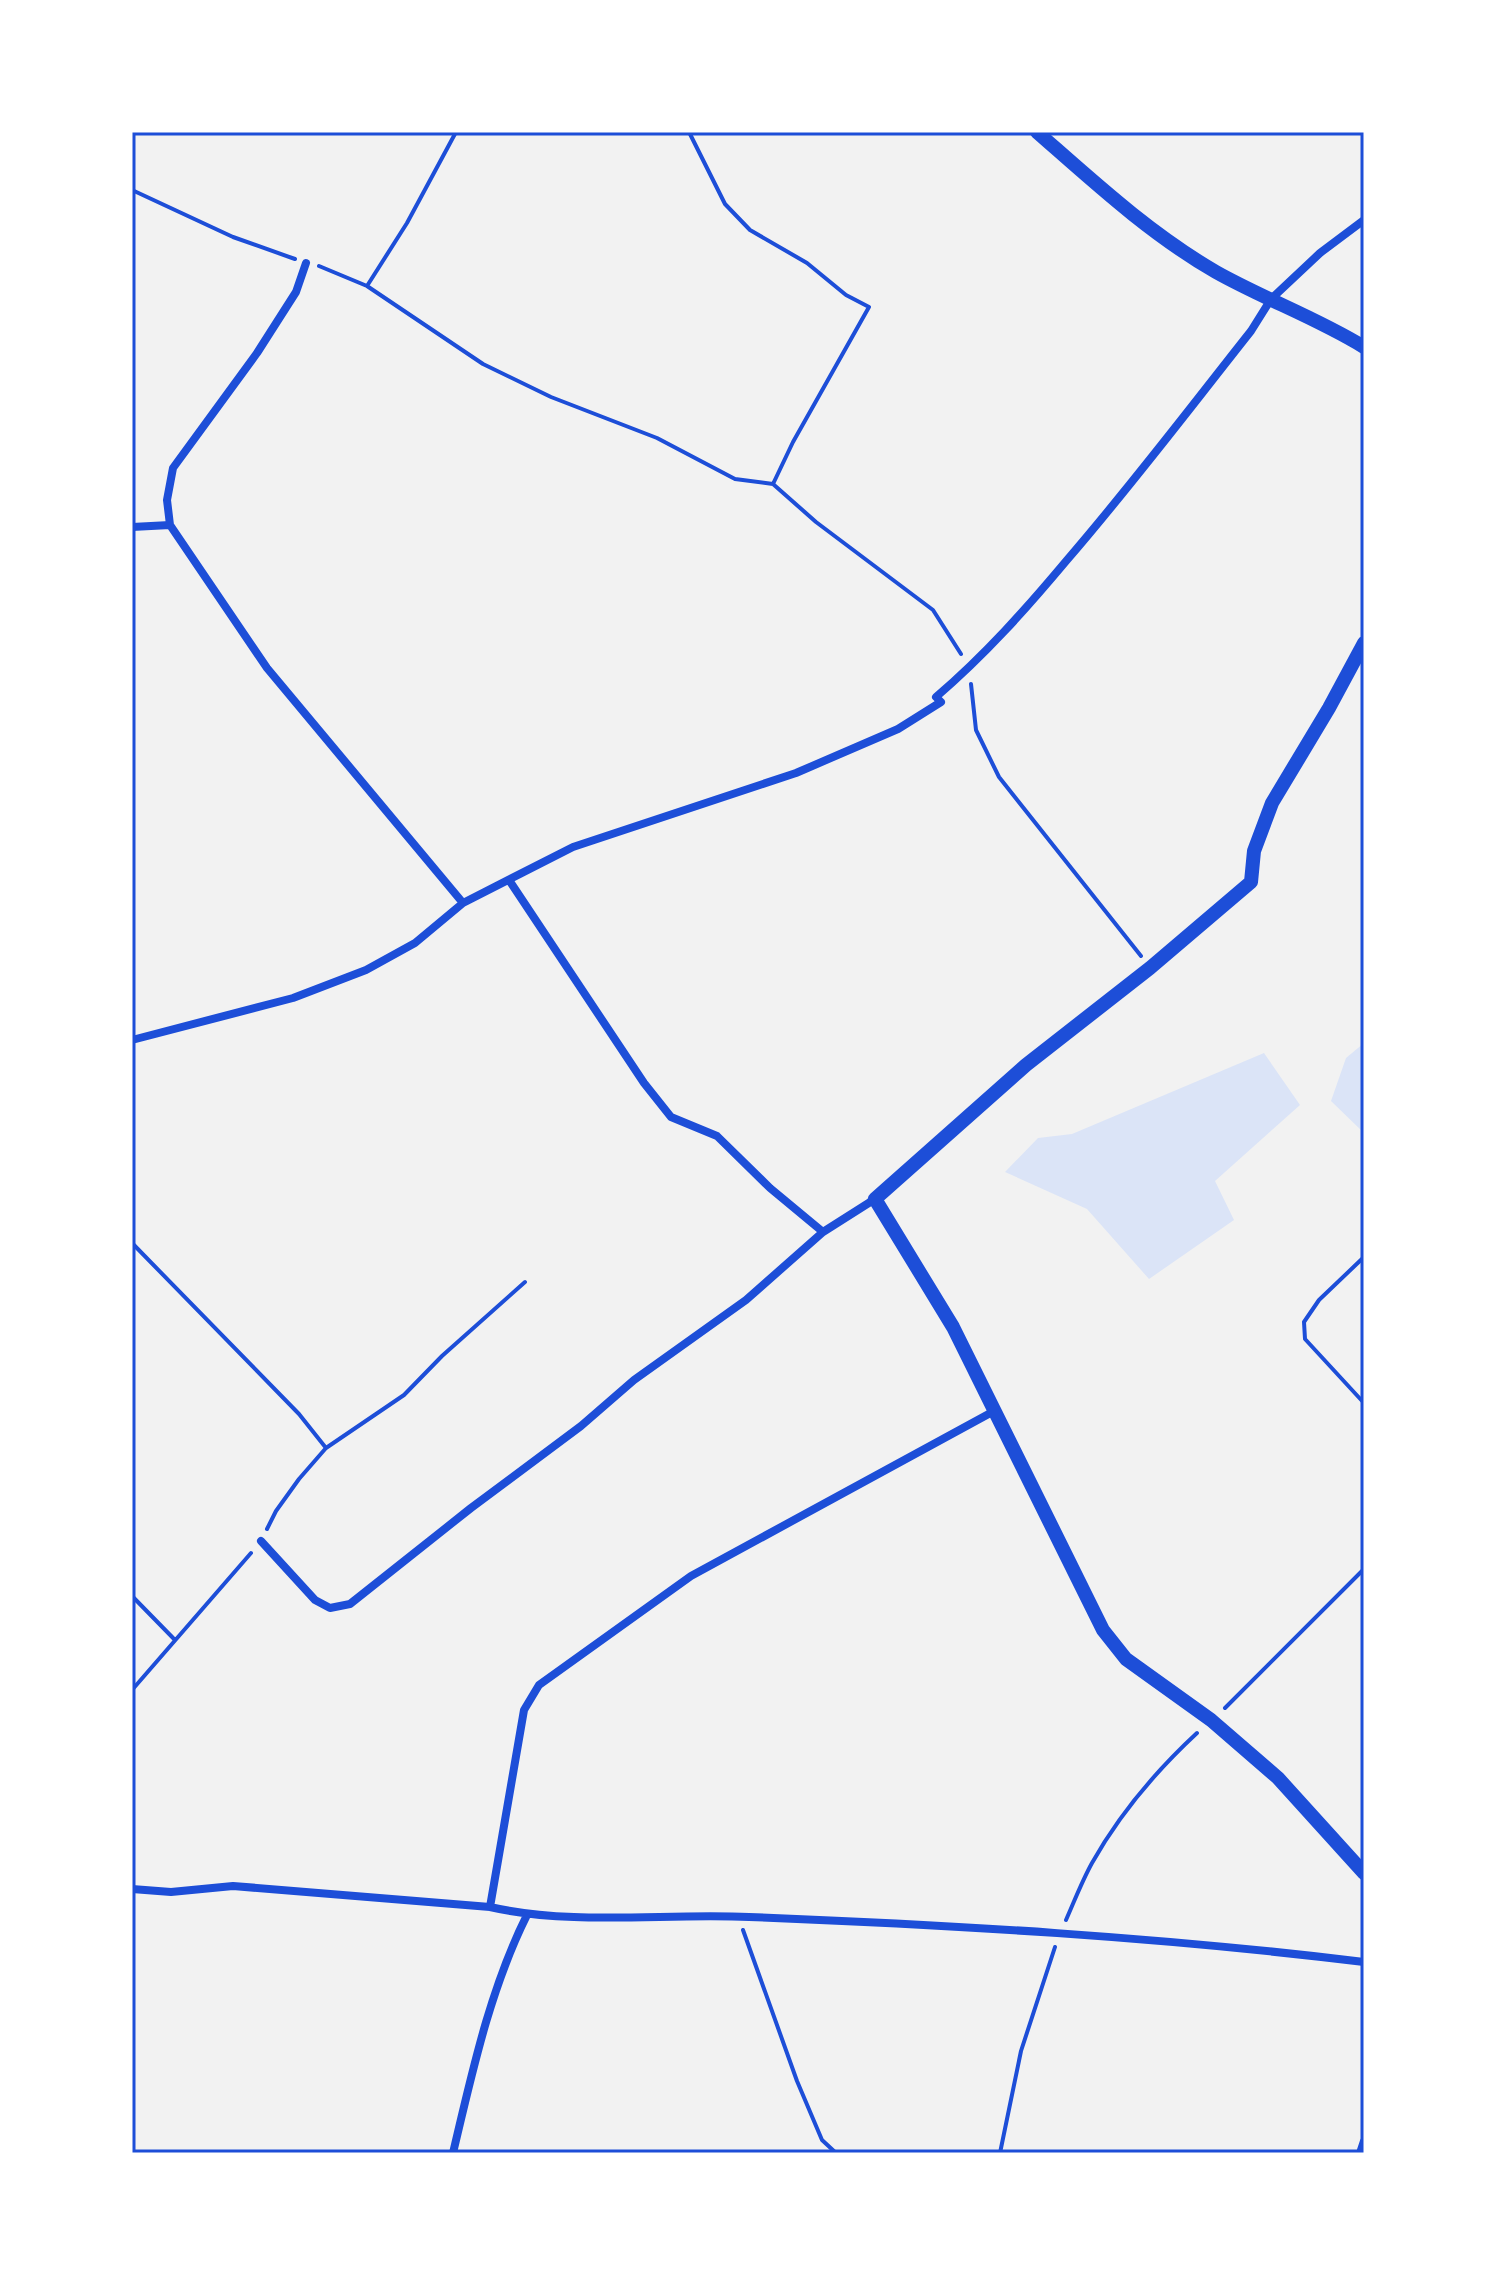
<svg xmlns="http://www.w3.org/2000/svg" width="1496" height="2285" viewBox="0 0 1496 2285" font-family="Ubuntu,sans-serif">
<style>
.green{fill:#dbe4f7}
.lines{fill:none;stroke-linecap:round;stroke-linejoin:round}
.path{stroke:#1d4ed8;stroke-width:4}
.minor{stroke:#1d4ed8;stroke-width:8}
.secondary{stroke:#1d4ed8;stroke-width:14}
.neatline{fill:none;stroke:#1d4ed8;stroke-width:3}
</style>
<rect width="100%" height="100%" fill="#f2f2f2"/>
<!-- green -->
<path class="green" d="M 1364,1043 L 1364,1133 L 1331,1101 L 1346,1058 Z
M 1264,1053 L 1300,1105 L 1215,1181 L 1234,1220 L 1149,1279 L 1087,1209 L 1005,1172 L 1038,1138 L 1072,1134 Z"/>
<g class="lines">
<!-- path -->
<path class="path" d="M 689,132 L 725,204 L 750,230 L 807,263 L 846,295 L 869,307 L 793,442 L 773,484
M 132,190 L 233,237 L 295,259
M 319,266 L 367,286 L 483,364 L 551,397 L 657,438 L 735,479 L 773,484 L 816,522 L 933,610 L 961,654
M 367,286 L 407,223 L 456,132
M 971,684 L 976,730 L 999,777 L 1141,956
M 132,1243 L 299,1414 L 326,1448
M 1364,1257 L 1319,1300 L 1304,1322 L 1305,1339 L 1364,1403
M 267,1529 L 276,1511 L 299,1479 L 326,1448 L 404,1395 L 442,1356 L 525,1282
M 132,1596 L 175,1640
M 132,1690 L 251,1553
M 1225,1708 L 1364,1569
M 1066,1920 C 1074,1902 1082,1881 1092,1863 C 1119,1815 1156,1771 1197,1733
M 743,1930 L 797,2081 L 822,2140 L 836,2153
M 1000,2153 L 1021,2051 L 1055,1947"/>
<!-- minor -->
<path class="minor" d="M 306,263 L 296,292 L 257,353 L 173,468 L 167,500 L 170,525 L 267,668 L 463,903
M 132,527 L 170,525
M 509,880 L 644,1083 L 671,1117 L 717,1136 L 770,1188 L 823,1232
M 132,1040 L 293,998 L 366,970 L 415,943 L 463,903 L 573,847 L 796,773 L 898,729 L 941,702 L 936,697 C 985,655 1026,609 1067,560 C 1131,486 1190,408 1251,331 L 1271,299 L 1320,253 L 1364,220
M 261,1541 L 315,1600 L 330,1608 L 350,1604 L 471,1508 L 581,1426 L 634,1380 L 746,1300 L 823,1232 L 875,1199
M 132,1889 L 171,1892 L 233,1886 L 490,1907 C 574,1926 664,1913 749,1917 C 955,1925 1160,1937 1364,1962
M 490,1907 L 524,1710 L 539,1685 L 691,1576 L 996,1410
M 453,2153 C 472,2073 490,1989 527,1915
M 1360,2153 L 1364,2141"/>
<!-- secondary -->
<path class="secondary" d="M 1037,132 C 1094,182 1150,234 1216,272 C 1264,299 1317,318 1364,347
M 1364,643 L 1329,708 L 1272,803 L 1254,851 L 1251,882 L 1150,968 L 1026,1065 L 875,1199 L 953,1327 L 1103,1630 L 1126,1659 L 1211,1720 L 1278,1778 L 1364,1873"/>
</g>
<!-- border -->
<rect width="1496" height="2285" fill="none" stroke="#ffffff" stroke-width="268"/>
<rect x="134" y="134" width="1228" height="2017" class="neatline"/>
</svg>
